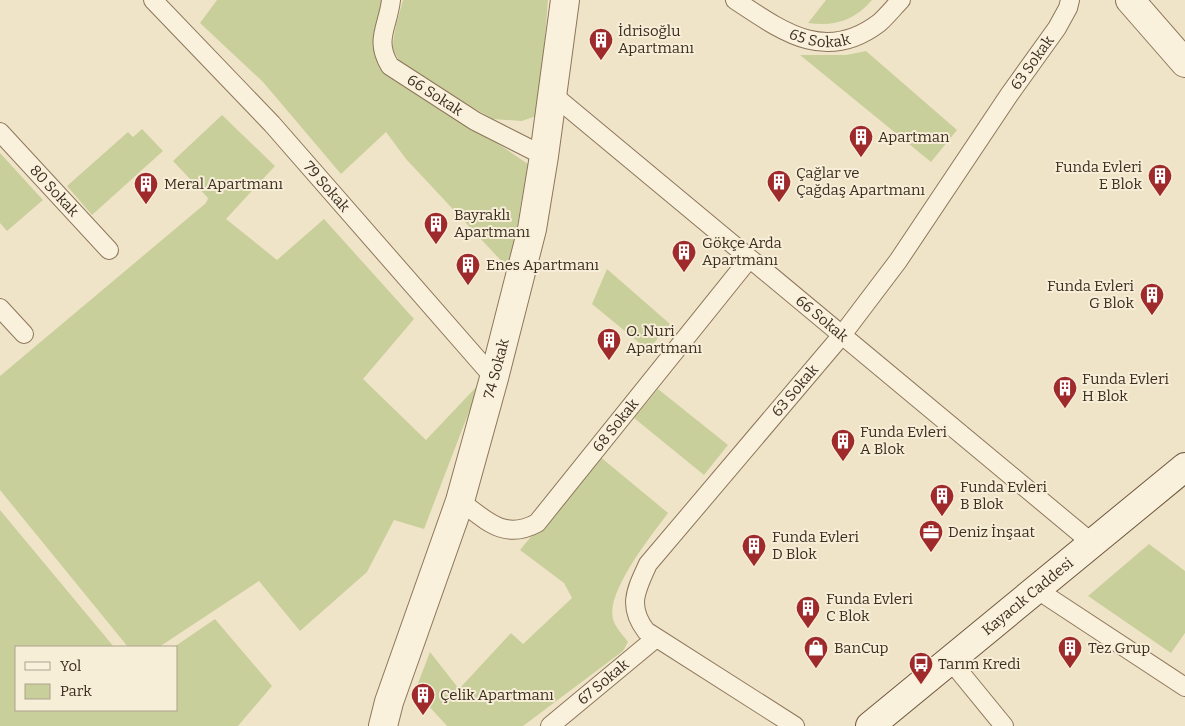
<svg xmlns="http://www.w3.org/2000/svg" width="1185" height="726" viewBox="0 0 1185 726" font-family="Bitter,serif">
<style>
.green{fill:#c9cf9b}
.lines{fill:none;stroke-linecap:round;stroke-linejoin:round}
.service-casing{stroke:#8d765c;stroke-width:20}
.minor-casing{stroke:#8d765c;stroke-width:30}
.secondary-casing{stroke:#6f573f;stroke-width:30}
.service{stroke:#faf1dc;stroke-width:18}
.minor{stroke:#faf1dc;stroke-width:28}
.secondary{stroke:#faf1dc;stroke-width:28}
.labels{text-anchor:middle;stroke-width:4;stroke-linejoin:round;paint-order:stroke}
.poi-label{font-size:15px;fill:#3d2e20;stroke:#f7eed8;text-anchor:start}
.street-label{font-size:15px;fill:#3d2e20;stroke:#f7eed8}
</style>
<rect width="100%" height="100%" fill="#f0e4c8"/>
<!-- green -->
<path class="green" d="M 217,0 L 386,0 L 389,70 L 528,164 L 515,238 L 507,267 L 406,159 L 386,132 L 341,174 L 263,82 L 200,23 Z
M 403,0 L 548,0 L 539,115 L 522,121 L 493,119 L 416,75 L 400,62 L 392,48 L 396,25 Z
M 826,0 L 872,0 C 855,20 835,27 808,23 Z
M 866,51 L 957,130 L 931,162 L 800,55 L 846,55 Z
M 222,115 L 275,166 L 226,219 L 277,260 L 324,219 L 414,319 L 363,379 L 426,440 L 480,383 L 424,529 L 394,520 L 367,572 L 300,631 L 259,581 L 159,647 L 128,647 L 0,490 L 0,376 L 206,203 L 208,198 L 173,161 Z
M 142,129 L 163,151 L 92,215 L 67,186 L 128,132 L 133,137 Z
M 0,153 L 43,200 L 7,231 L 0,223 Z
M 607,269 L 670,324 L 648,350 L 592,304 Z
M 658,389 L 728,445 L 704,475 L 634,418 Z
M 598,455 L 668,513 C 652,535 606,591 613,619 C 615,627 623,635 628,642 L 623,651 L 523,726 L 447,726 L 415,691 L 430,652 L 459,689 L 511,633 L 523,644 L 572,598 L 564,583 L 520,550 Z
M 0,510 L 114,647 L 16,647 L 16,710 L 176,710 L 176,647 L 174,647 L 215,619 L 272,686 L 238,726 L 0,726 Z
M 1149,544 L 1185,571 L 1185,633 L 1171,653 L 1088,596 Z"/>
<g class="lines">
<defs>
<g id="service">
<path id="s1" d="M 153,0 L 272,124 L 494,378"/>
<path id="s2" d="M 391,0 C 388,27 374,40 390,66 L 475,121 L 544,156"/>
<path id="s3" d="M 735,0 C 782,31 825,64 879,23 C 887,16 894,7 901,0"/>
<path id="s4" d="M 552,94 L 1092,543"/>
<path id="s5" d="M 0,132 L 109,250"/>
<path d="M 0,308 L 24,334"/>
<path id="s6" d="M 460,501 C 486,520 504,541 537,523 L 749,259"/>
<path d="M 1036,589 L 1185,687"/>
<path d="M 950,660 L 1004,726"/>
<path id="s7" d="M 550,726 L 656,638"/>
<path id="s8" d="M 795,726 L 646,631 C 627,606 636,590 648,564 L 842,335 L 898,261 L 1009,95 L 1057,28 L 1068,8 L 1070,0"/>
</g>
<g id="minor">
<path d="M 1130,0 L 1185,63"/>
<path id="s9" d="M 383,726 L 389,702 L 460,501 L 494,378 L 532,229 L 544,156 L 565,0"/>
</g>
<g id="secondary">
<path id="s10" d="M 870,726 L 1185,467"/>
</g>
</defs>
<!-- service casing -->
<use href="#service" class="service-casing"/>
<!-- minor casing -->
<use href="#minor" class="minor-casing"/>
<!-- secondary casing -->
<use href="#secondary" class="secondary-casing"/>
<!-- service -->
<use href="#service" class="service"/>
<!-- minor -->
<use href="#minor" class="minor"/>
<!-- secondary -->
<use href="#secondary" class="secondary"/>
</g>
<!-- icons -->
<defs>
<symbol id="building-pin" viewBox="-11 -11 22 30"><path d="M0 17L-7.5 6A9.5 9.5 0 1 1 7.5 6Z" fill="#9e2a2b" stroke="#f7eed8"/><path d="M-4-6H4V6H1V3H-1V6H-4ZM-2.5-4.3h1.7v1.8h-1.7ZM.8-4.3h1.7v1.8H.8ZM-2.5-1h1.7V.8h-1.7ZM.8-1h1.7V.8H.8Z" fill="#fff"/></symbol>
<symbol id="office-pin" viewBox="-11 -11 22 30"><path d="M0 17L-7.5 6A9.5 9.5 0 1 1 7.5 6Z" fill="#9e2a2b" stroke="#f7eed8"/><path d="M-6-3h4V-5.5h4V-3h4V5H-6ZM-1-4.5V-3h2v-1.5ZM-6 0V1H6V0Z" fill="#fff"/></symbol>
<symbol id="shop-pin" viewBox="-11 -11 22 30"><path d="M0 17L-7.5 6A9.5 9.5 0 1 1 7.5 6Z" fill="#9e2a2b" stroke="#f7eed8"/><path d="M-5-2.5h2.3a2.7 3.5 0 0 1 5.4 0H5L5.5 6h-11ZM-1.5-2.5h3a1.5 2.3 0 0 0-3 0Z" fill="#fff"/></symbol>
<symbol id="bus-pin" viewBox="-11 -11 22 30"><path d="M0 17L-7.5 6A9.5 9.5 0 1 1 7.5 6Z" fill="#9e2a2b" stroke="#f7eed8"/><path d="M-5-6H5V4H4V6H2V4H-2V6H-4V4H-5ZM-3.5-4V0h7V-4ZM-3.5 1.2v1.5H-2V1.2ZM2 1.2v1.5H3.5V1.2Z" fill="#fff"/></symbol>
</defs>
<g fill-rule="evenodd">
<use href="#building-pin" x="587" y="26" width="28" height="38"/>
<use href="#building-pin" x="847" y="123" width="28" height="38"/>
<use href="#building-pin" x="1146" y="162" width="28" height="38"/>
<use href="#building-pin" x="765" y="168" width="28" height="38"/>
<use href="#building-pin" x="132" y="170" width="28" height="38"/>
<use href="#building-pin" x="422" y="210" width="28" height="38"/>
<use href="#building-pin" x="670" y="238" width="28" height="38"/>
<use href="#building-pin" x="454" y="251" width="28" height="38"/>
<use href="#building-pin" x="1138" y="281" width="28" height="38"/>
<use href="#building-pin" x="595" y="326" width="28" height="38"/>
<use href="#building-pin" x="1051" y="374" width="28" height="38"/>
<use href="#building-pin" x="829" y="427" width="28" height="38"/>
<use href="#building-pin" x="928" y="482" width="28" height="38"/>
<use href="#office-pin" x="917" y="518" width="28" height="38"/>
<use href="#building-pin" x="740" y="532" width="28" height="38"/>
<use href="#building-pin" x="794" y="594" width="28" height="38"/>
<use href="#shop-pin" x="802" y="634" width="28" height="38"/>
<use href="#building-pin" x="1056" y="634" width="28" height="38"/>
<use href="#bus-pin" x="907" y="650" width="28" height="38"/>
<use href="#building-pin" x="409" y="681" width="28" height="38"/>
</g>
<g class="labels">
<!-- poi labels -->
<g class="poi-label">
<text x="618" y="36">İdrisoğlu<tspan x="618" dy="17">Apartmanı</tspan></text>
<text x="878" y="142">Apartman</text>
<text x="1142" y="172" text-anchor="end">Funda Evleri<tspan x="1142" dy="17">E Blok</tspan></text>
<text x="796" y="178">Çağlar ve<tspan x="796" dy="17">Çağdaş Apartmanı</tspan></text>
<text x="164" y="189">Meral Apartmanı</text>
<text x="454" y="220">Bayraklı<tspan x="454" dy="17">Apartmanı</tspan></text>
<text x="702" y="248">Gökçe Arda<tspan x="702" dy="17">Apartmanı</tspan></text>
<text x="486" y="270">Enes Apartmanı</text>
<text x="1134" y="291" text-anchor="end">Funda Evleri<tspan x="1134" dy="17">G Blok</tspan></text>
<text x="626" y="336">O. Nuri<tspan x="626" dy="17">Apartmanı</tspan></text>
<text x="1082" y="384">Funda Evleri<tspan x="1082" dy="17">H Blok</tspan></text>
<text x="860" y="437">Funda Evleri<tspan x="860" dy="17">A Blok</tspan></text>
<text x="960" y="492">Funda Evleri<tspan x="960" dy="17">B Blok</tspan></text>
<text x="948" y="537">Deniz İnşaat</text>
<text x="772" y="542">Funda Evleri<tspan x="772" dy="17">D Blok</tspan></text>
<text x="826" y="604">Funda Evleri<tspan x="826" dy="17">C Blok</tspan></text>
<text x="834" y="653">BanCup</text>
<text x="1088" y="653">Tez Grup</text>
<text x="938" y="669">Tarım Kredi</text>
<text x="440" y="700">Çelik Apartmanı</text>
</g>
<!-- street labels -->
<g class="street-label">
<text dy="5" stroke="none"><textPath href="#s3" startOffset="95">65 Sokak</textPath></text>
<text dy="5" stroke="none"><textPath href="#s8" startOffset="881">63 Sokak</textPath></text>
<text dy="5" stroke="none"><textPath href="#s2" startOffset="122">66 Sokak</textPath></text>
<text dy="5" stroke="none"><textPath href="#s1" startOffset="255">79 Sokak</textPath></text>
<text dy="5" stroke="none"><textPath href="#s5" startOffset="80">80 Sokak</textPath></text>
<text dy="5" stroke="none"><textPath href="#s4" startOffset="351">66 Sokak</textPath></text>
<text dy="5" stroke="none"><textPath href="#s9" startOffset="375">74 Sokak</textPath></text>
<text dy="5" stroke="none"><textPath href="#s8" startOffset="476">63 Sokak</textPath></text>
<text dy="5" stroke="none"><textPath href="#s6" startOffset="212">68 Sokak</textPath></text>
<text dy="5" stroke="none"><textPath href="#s10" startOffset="204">Kayacık Caddesi</textPath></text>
<text dy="5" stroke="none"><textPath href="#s7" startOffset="69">67 Sokak</textPath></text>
</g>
</g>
<!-- legend -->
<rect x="15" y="646" width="162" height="65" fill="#f7eed8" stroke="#ada18e"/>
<rect x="25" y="662" width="25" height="8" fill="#faf1dc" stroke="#ada18e"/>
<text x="60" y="671" font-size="15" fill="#3d2e20">Yol</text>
<rect x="25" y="684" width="25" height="15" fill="#c9cf9b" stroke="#ada18e"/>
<text x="60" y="696" font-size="15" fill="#3d2e20">Park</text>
</svg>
